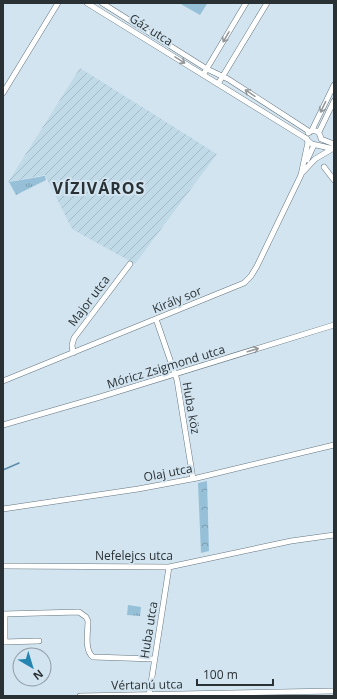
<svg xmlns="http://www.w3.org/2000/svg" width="337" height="699" viewBox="0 0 337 699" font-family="'Open Sans',sans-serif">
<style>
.industrial{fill:url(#industrial-furrows)}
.green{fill:#95c0d8}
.forest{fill:url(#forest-crowns)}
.park{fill:url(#park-tufts)}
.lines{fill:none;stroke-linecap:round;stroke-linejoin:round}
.stream{stroke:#5b8eaa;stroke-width:1.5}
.minor-casing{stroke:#65757f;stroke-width:6}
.minor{stroke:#fff;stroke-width:5}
.oneway{stroke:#94989a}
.labels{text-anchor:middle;stroke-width:4;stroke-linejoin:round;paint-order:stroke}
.street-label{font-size:12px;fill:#2a3135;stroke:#d2e4ef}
.district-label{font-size:16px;font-weight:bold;letter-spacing:1px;fill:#2a3135;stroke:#d2e4ef}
</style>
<defs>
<pattern id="industrial-furrows" width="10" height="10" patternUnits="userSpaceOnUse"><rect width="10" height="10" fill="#c0dae8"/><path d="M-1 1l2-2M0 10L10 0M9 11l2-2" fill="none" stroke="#a5bcc8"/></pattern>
<pattern id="forest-crowns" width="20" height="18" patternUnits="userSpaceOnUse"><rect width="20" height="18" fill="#95c0d8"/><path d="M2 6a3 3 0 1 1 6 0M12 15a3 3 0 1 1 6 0" fill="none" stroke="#7a9db0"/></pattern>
<pattern id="park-tufts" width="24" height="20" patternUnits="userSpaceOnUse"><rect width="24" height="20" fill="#95c0d8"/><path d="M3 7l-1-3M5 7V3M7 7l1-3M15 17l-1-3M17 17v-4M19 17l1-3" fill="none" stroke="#7a9db0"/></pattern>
</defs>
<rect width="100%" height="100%" fill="#d2e4ef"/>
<!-- industrial -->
<path class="industrial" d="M 80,68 L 217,154 L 135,264 L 72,229 L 45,175 L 8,182 Z"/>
<!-- green -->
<path class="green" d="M 179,3 L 206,3 L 207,4 L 200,15 Z"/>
<!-- forest -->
<path class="forest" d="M 207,481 L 209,551 L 201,553 L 198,483 Z"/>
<!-- park -->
<path class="park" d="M 45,176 L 46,180 L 16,195 L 9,182 Z
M 128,605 L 141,607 L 140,616 L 127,615 Z"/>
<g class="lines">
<!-- stream -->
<path class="stream" d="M 3,470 L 19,463"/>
<defs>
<path id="minor" d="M 87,3 L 307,139
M 102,3 L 207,69 L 228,79 L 310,132
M 203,75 L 246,3
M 218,84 L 267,3
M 3,93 L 58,3
M 312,130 L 334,85
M 319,132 L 334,101
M 308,133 C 314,128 320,131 321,139 L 334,144
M 307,140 L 312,144 L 334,149
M 307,160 L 314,145
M 324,167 L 334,180
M 301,174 L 315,159 L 332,149
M 156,319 L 177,380 L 193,479
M 73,353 L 72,345 L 74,338 L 130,264
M 3,381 L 244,283 L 251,276 L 257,266 L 301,175 L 308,142
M 3,425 L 100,397 L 334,325
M 3,509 L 138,489 L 197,478 L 334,445
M 3,566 L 169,567 L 291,541 L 334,535
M 3,614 L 79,612 L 86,617 L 88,621 C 88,632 84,650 93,657 L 154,659
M 5,614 L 5,642
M 3,642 L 39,641
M 80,696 L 334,691
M 149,696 L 169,567"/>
</defs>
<!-- minor casing -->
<use href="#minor" class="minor-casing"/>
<!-- minor -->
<use href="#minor" class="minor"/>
</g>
<!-- one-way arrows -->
<defs><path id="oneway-shaft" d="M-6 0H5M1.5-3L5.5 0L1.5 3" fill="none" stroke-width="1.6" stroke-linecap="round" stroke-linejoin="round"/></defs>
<g class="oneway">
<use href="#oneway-shaft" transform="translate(226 37) rotate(120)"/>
<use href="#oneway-shaft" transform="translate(180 60) rotate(32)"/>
<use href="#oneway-shaft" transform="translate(250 93) rotate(-146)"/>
<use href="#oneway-shaft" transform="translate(323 107) rotate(116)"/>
<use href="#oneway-shaft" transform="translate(253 350) rotate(-17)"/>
</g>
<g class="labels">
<!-- street labels -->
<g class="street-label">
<text transform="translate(151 30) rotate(32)" y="4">Gáz utca</text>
<text transform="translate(177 300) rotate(-22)" y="4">Király sor</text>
<text transform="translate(89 301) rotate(-53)" y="4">Major utca</text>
<text transform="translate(166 367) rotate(-17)" y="4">Móricz Zsigmond utca</text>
<text transform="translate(191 408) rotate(80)" y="4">Huba köz</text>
<text transform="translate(168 473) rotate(-11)" y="4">Olaj utca</text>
<text x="134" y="560">Nefelejcs utca</text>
<text transform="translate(149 630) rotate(-81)" y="4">Huba utca</text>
<text transform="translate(147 685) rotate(-1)" y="4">Vértanú utca</text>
</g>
<!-- district labels -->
<g class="district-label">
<text x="99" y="194">VÍZIVÁROS</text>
</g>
</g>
<!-- border -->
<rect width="337" height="699" fill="none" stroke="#2a3135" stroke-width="8"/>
<!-- north arrow -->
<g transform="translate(32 667) rotate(142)"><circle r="19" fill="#d2e4ef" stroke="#8f9ca5"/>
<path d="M0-3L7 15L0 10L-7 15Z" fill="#2585b1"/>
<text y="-6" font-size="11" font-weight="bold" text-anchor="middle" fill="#2a3135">N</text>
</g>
<!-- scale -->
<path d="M197 679v6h76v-6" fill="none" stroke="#2a3135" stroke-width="2"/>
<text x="203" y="679" font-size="12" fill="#2a3135" stroke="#d2e4ef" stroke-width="3" paint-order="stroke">100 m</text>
</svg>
